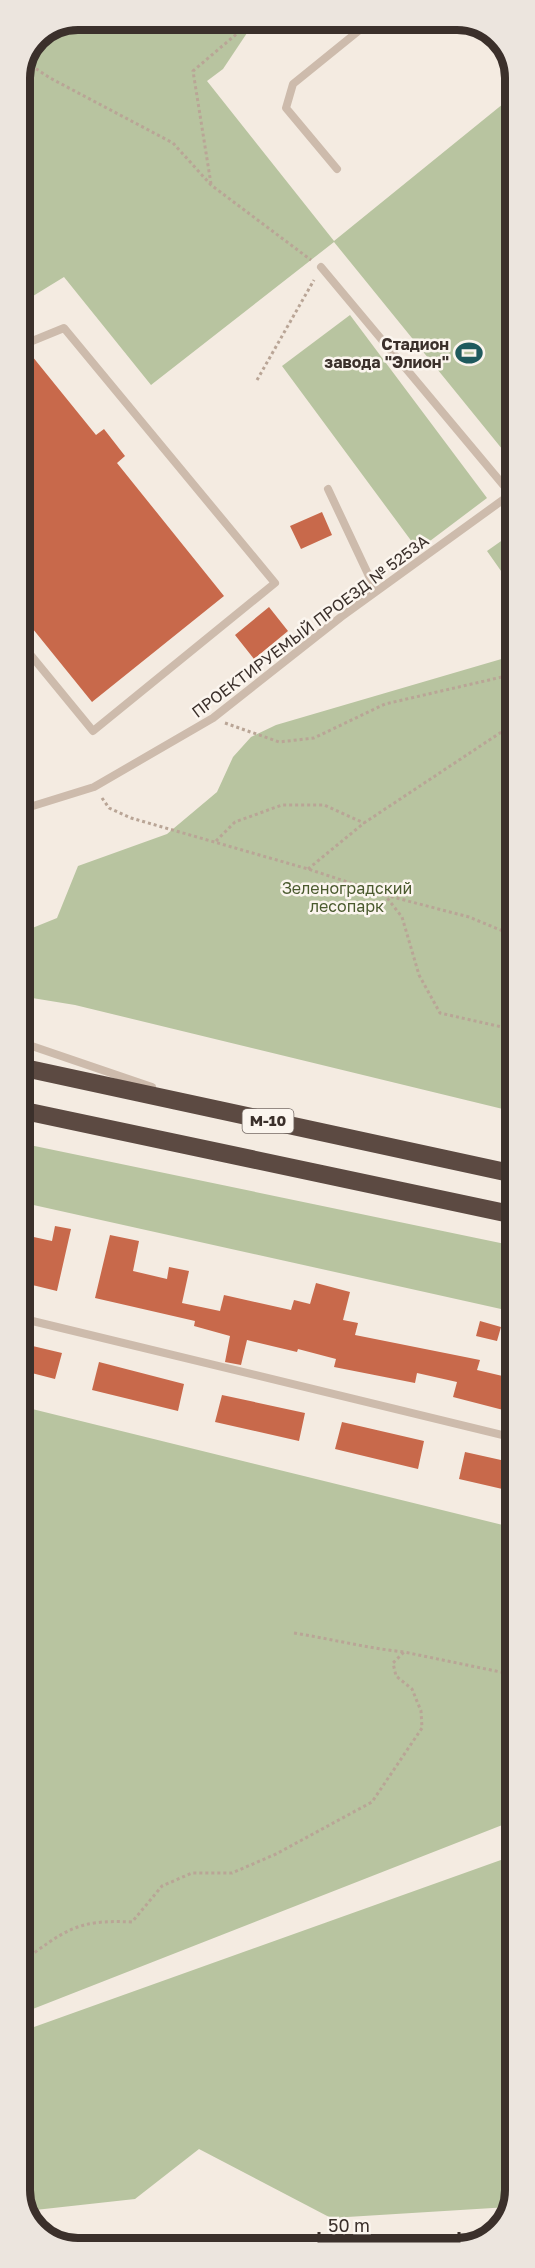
<svg xmlns="http://www.w3.org/2000/svg" width="535" height="2268" viewBox="0 0 535 2268" font-family="'Golos Text',sans-serif">
<style>
.green{fill:#b8c4a0}
.building{fill:#c8694b}
.lines{fill:none;stroke-linecap:round;stroke-linejoin:round}
.path{stroke:#b9a596;stroke-width:3;stroke-dasharray:3 3;stroke-linecap:butt}
.lane{stroke:#cdbbac;stroke-width:8}
.highway{stroke:#5c4a42;stroke-width:18}
.labels{text-anchor:middle;stroke-width:5;stroke-linejoin:round;paint-order:stroke}
.shield{fill:#fbf5ee;stroke:#756b66;stroke-width:1.5}
.shield-label{font-size:15px;font-weight:bold;fill:#3b302b}
.poi-label{font-size:16px;font-weight:bold;fill:#3b302b;stroke:#fbf5ee;text-anchor:end}
.street-label{font-size:16px;fill:#3b302b;stroke:#fbf5ee}
.park-label{font-size:16px;fill:#4a5a2e;stroke:#fbf5ee}
.rim{fill:none;stroke:#3b302b;stroke-width:8}
</style>
<rect width="100%" height="100%" fill="#f4ebe1"/>
<!-- green -->
<path class="green" d="M 78,20 L 263,20 L 247,33 L 223,69 L 207,81 L 334,241 L 514,95 L 515,465 L 334,242 L 151,385 L 64,277 L 20,304 L 20,77 L 37,36 Z
M 350,315 L 487,498 L 418,550 L 282,366 Z
M 504,539 L 515,555 L 515,591 L 487,551 Z
M 515,655 L 515,1112 L 75,1005 L 20,996 L 20,933 L 57,918 L 78,866 L 167,834 L 217,792 L 233,757 L 251,737 L 276,725 Z
M 20,1143 L 515,1246 L 515,1312 L 20,1202 Z
M 20,1406 L 515,1528 L 515,1820 L 20,2014 Z
M 515,1855 L 515,2191 L 509,2207 L 331,2218 L 199,2149 L 135,2199 L 26,2211 L 21,2201 L 20,2032 Z"/>
<!-- building -->
<path class="building" d="M 32,356 L 96,435 L 104,429 L 125,456 L 117,463 L 224,596 L 92,702 L 20,613 L 20,366 Z
M 322,512 L 332,535 L 301,549 L 290,526 Z
M 269,607 L 288,631 L 254,659 L 235,635 Z
M 55,1226 L 71,1229 L 57,1291 L 20,1282 L 20,1234 L 52,1241 Z
M 110,1235 L 139,1241 L 133,1271 L 167,1279 L 169,1267 L 189,1271 L 182,1303 L 220,1311 L 224,1295 L 291,1310 L 294,1300 L 310,1304 L 316,1283 L 350,1292 L 343,1320 L 358,1323 L 355,1335 L 480,1360 L 477,1370 L 515,1379 L 515,1413 L 453,1397 L 457,1382 L 417,1373 L 415,1383 L 334,1367 L 336,1359 L 298,1349 L 297,1352 L 247,1340 L 241,1365 L 225,1362 L 230,1336 L 194,1326 L 195,1321 L 95,1298 Z
M 480,1321 L 501,1327 L 497,1341 L 476,1336 Z
M 20,1343 L 62,1353 L 55,1379 L 20,1370 Z
M 99,1362 L 184,1384 L 178,1411 L 92,1390 Z
M 222,1395 L 305,1413 L 299,1441 L 215,1422 Z
M 342,1422 L 424,1441 L 418,1469 L 335,1449 Z
M 465,1452 L 515,1463 L 515,1492 L 459,1479 Z"/>
<g class="lines">
<!-- path -->
<path class="path" d="M 26,62 L 50,78 L 173,143 L 211,185 L 311,260
M 211,184 L 193,71 L 253,20
M 257,380 L 314,280
M 225,723 L 279,742 L 314,738 L 385,704 L 515,674
M 102,798 L 109,808 L 131,818 L 308,869 L 384,894 L 402,917 L 419,975 L 440,1013 L 515,1030
M 216,841 L 235,822 L 282,805 L 324,805 L 364,823
M 308,869 L 364,823 L 515,723
M 385,895 L 469,917 L 515,936
M 294,1633 C 331,1639 367,1648 404,1652
M 20,1963 C 65,1931 75,1919 132,1922 L 162,1886 L 192,1873 L 232,1873 L 276,1854 L 372,1802 L 422,1728 L 421,1711 L 412,1689 L 396,1676 L 393,1663 L 404,1652 L 515,1675"/>
<!-- lane -->
<path class="lane" d="M 337,169 L 286,108 L 293,84 L 372,20
M 321,267 L 515,499
M 20,346 L 64,328 L 275,583 L 93,731 L 20,642
M 328,489 L 376,591
M 20,810 L 94,787 L 213,718 L 341,617 L 511,494
M 20,1042 L 152,1087
M 20,1318 L 515,1438"/>
<!-- highway -->
<path class="highway" d="M 20,1067 L 515,1174
M 20,1110 L 515,1215"/>
</g>
<!-- icons -->
<defs>
<symbol id="stadium-bare" viewBox="-9 -9 18 18"><path d="M0-5a6.5 5 0 1 0 0 10a6.5 5 0 1 0 0-10ZM-3.5-1.8h7v3.6h-7Z" fill="#1f5a5e" stroke="#fbf5ee" stroke-width="2.5" paint-order="stroke"/></symbol>
</defs>
<g fill-rule="evenodd">
<use href="#stadium-bare" x="450" y="334" width="38" height="38"/>
</g>
<g class="labels">
<!-- shield labels -->
<rect class="shield" x="242.5" y="1109" width="51" height="24" rx="4.5"/>
<g class="shield-label">
<text x="268" y="1126">М-10</text>
</g>
<!-- poi labels -->
<g class="poi-label">
<text x="449" y="350">Стадион<tspan x="449" dy="18">завода "Элион"</tspan></text>
</g>
<!-- street labels -->
<g class="street-label">
<text transform="translate(310 626) rotate(-37)" y="6">ПРОЕКТИРУЕМЫЙ ПРОЕЗД № 5253А</text>
</g>
<!-- park labels -->
<g class="park-label">
<text x="347" y="894">Зеленоградский<tspan x="347" dy="18">лесопарк</tspan></text>
</g>
</g>
<!-- crop -->
<path d="M0 0H535V2268H0ZM78 30H457A48 48 0 0 1 505 78V2190A48 48 0 0 1 457 2238H78A48 48 0 0 1 30 2190V78A48 48 0 0 1 78 30Z" fill="#ece5de" fill-rule="evenodd"/>
<path class="rim" d="M78 30H457A48 48 0 0 1 505 78V2190A48 48 0 0 1 457 2238H78A48 48 0 0 1 30 2190V78A48 48 0 0 1 78 30Z"/>
<!-- scale -->
<path d="M319 2232v9h140v-9" fill="none" stroke="#3b302b" stroke-width="3"/>
<text x="328" y="2232" font-size="18" fill="#3b302b" stroke="#fbf5ee" stroke-width="4.5" paint-order="stroke">50 m</text>
</svg>
